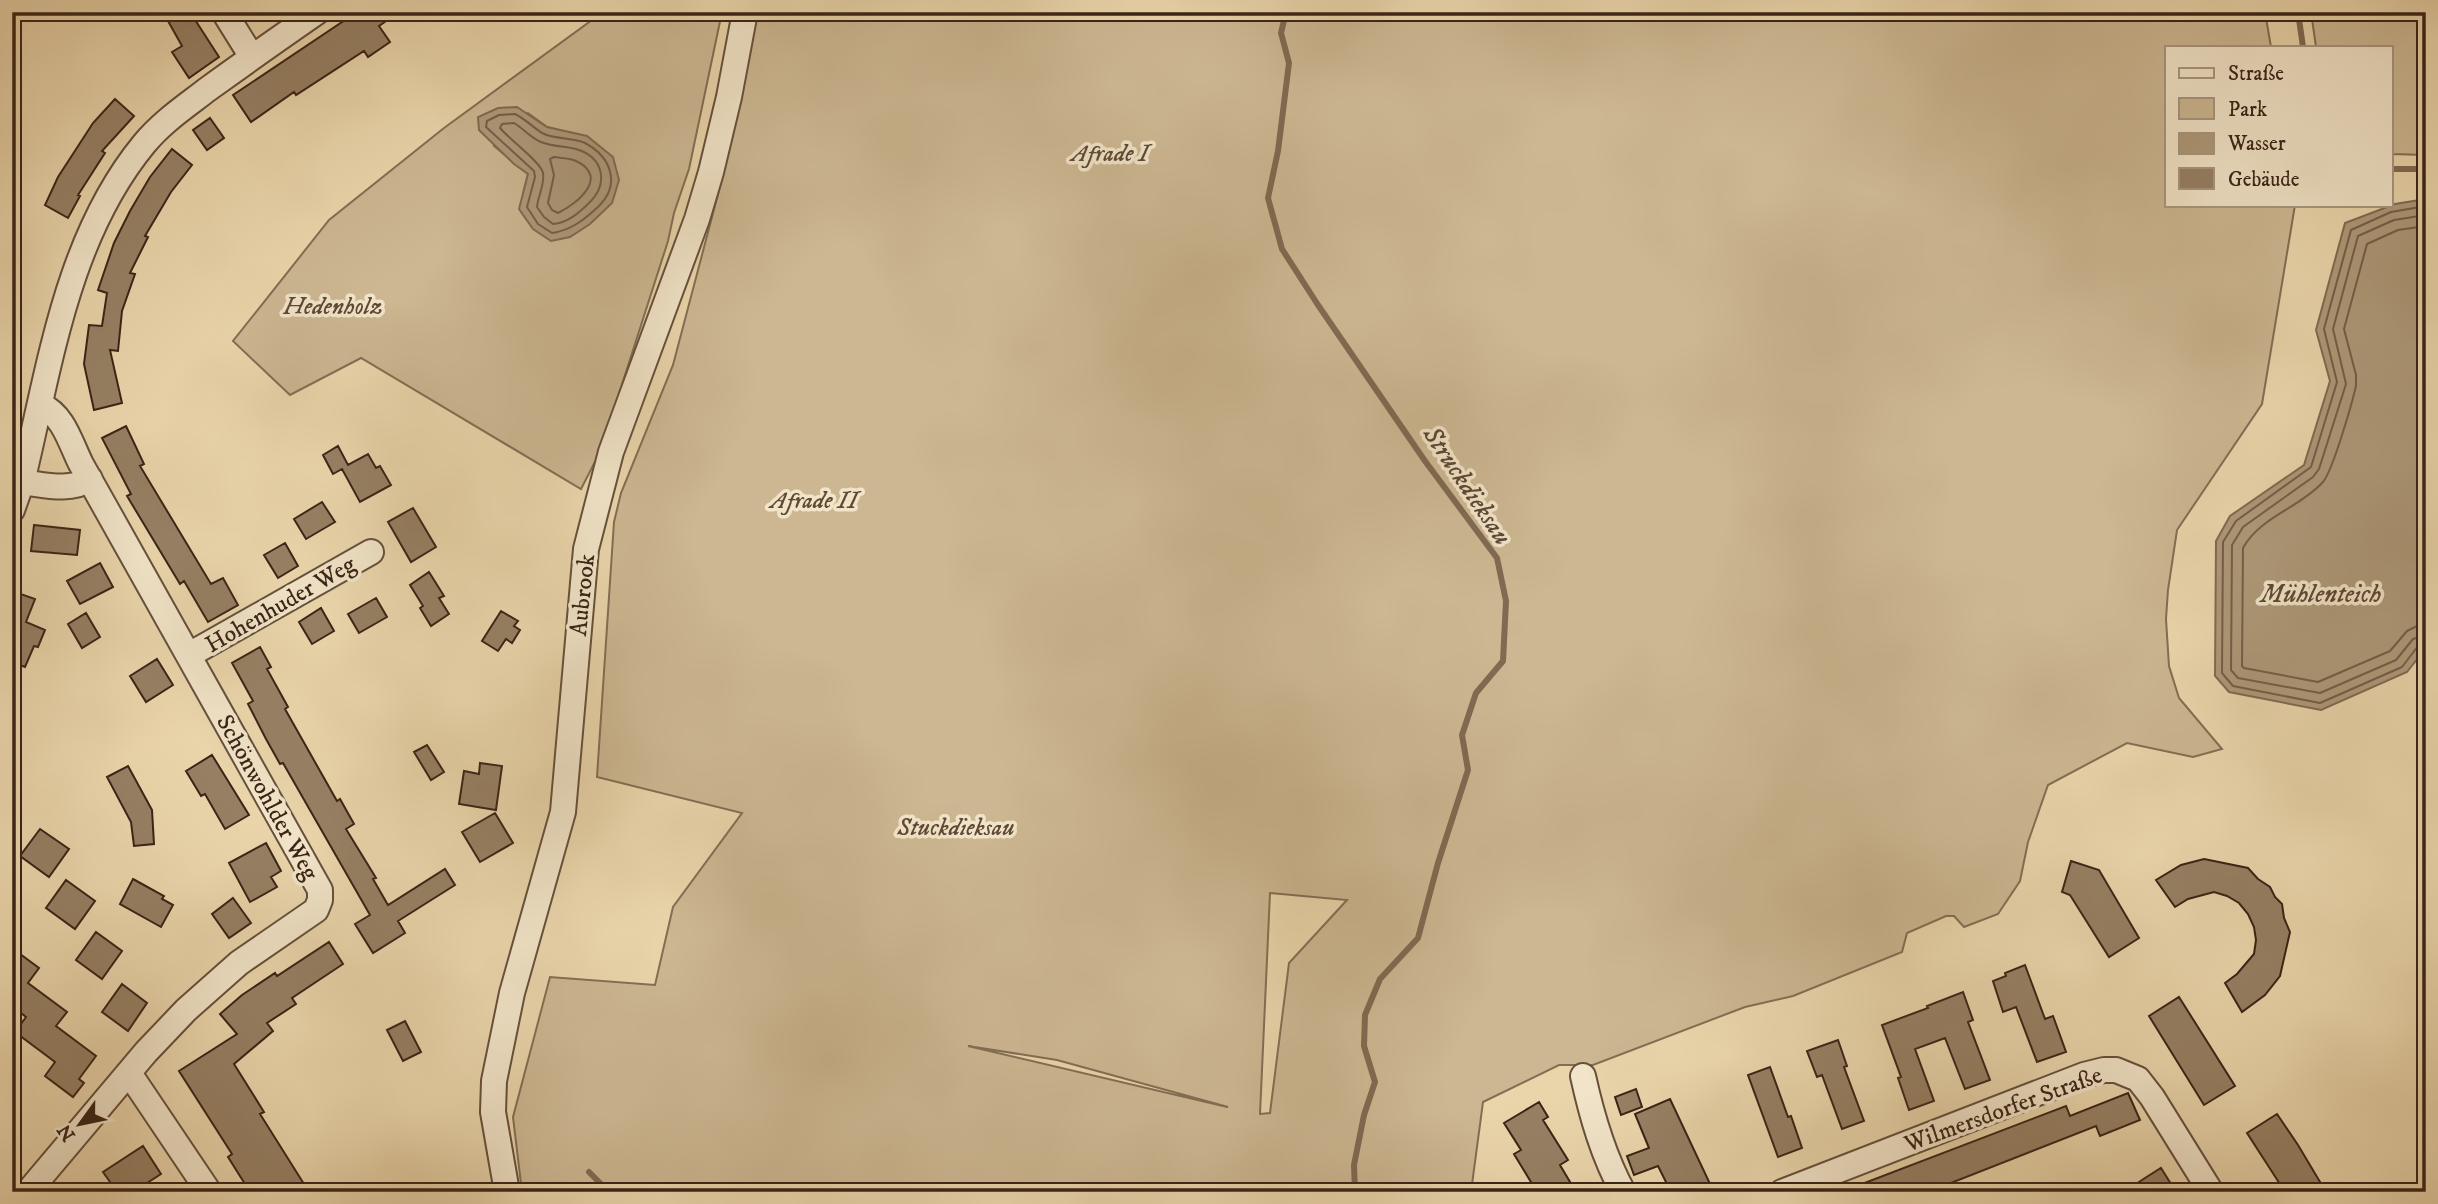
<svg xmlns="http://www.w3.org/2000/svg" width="2438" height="1204" viewBox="0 0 2438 1204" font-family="'IM FELL DW Pica',serif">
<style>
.green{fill:#ccb792;stroke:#836e54;stroke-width:2;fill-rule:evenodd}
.water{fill:#ae9979;stroke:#806a52;stroke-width:2}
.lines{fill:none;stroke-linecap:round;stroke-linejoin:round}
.shore{stroke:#745e48;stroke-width:2}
.stream{stroke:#806a52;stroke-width:6}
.building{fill:#968064;stroke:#3a2417;stroke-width:2}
.street-casing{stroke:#66503c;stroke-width:28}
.street{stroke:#f1e4c8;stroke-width:24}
.labels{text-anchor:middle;stroke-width:7;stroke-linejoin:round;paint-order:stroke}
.park-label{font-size:24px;font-style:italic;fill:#5e4936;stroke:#f1e4c8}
.street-label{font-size:24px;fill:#3a2417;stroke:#f1e4c8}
.water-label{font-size:26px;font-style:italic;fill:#5d4734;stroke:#f1e4c8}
</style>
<rect width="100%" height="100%" fill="#ead5ab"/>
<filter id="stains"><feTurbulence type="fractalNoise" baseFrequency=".00286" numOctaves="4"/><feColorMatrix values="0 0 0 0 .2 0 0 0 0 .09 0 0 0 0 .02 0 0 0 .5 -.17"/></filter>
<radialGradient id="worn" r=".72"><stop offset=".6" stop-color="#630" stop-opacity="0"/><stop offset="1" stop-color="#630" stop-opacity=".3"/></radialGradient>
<!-- green -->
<path class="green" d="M 603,12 L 722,12 L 689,169 L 674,213 L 668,241 L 601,450 L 581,489 L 361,358 L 290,395 L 233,341 L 329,220 L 444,128 ZM 528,113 L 547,127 L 565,132 L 523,194 L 528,174 L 494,146 Z
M 753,12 L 2265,12 L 2271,47 L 2167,47 L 2167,205 L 2295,205 L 2262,404 L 2177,530 L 2168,590 L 2166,619 L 2169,666 L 2179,698 L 2222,749 L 2193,757 L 2127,743 L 2048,785 L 2028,842 L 2020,881 L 1998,914 L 1964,927 L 1954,916 L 1946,916 L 1907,933 L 1902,952 L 1793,996 L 1745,1007 L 1593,1065 L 1559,1065 L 1483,1102 L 1471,1192 L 522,1192 L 513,1117 L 550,977 L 655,985 L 673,907 L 742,813 L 597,777 L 614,522 L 621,493 L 673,365 L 722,179 ZM 1270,893 L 1347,900 L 1289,963 L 1270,1113 L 1260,1114 ZM 968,1046 L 1057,1060 L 1228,1107 L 1227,1107 Z
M 2311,12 L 2426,12 L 2426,155 L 2391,154 L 2391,47 L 2316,47 Z"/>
<!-- water -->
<path class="water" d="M 517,107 L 547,127 L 587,136 L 613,157 L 619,180 L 612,203 L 590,224 L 570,237 L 551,241 L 533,229 L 519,209 L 528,174 L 514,164 L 479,130 L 478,117 L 498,108 Z
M 2426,199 L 2426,648 L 2407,672 L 2321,710 L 2229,692 L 2215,676 L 2216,541 L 2230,516 L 2304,465 L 2330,381 L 2316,330 L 2345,223 L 2395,204 Z"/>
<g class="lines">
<!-- shore -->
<path class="shore" d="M 515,114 C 525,119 533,127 542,133 C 555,140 573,137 585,143 C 611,157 621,184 599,206 C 585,219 572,230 552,233 L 538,224 L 527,207 L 535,177 L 534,171 L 486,127 L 487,121 L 499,115 Z
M 514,123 C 523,128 531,138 541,142 C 553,147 567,146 579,150 C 604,159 608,184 590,202 C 580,212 568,223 553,224 L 544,217 L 537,207 C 538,196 545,184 543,173 C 542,163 509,139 500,128 L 502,124 Z
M 554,157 C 561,158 570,158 576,161 C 610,177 577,204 558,213 L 552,210 L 548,203 L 554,175 L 550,159 Z
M 2426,206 L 2391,212 L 2351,230 L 2324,329 L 2337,382 L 2311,467 L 2236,521 L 2223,542 L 2222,673 L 2233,686 L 2320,703 L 2402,667 L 2418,646 L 2426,644
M 2426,215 L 2394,220 L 2358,236 L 2333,329 L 2346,384 L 2319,469 L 2313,477 L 2243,527 L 2232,545 L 2231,670 L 2238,678 L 2320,693 L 2396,660 L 2413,639 L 2426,635
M 2426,226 L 2398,230 L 2367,244 L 2344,329 L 2356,375 L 2356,386 C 2352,403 2332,474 2322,483 C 2299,508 2260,517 2243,548 L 2242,666 L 2244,668 L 2318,682 L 2390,651 L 2407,631 L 2417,626 L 2426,625"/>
<!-- stream -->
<path class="stream" d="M 1286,12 L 1281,33 L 1289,63 L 1278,151 L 1268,198 L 1282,249 L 1318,305 L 1425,461 L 1497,558 L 1506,601 L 1503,661 L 1476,693 L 1462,735 L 1468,770 L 1438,863 L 1418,938 L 1380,979 L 1365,1015 L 1364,1046 L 1375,1082 L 1364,1115 L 1354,1165 L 1355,1192
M 2298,12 L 2303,47
M 2391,169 L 2426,169
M 589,1172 L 609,1192"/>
</g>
<!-- building -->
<path class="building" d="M 163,12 L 190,12 L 219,57 L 189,78 L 172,52 L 182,46 Z
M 357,12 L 399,12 L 379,26 L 390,42 L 368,57 L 364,51 L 296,95 L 294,92 L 251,122 L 233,95 Z
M 115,99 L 134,116 L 102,151 L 105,153 L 78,195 L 80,196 L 68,218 L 45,205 L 58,177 L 93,123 Z
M 210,118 L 224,138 L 207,150 L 193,130 Z
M 172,149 L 192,165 L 171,192 L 145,236 L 148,237 L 130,273 L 135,274 L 122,311 L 118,351 L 110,350 L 122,403 L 94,410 L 84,364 L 89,325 L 102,326 L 107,293 L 98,290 L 114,243 L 130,211 L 150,177 Z
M 126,426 L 144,464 L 140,466 L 211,584 L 223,578 L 238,605 L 208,622 L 184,581 L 180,584 L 127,496 L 131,494 L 102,438 Z
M 338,446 L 348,465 L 368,454 L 376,468 L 380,466 L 391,485 L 360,502 L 342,469 L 333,474 L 323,455 Z
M 322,502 L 335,522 L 306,539 L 294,519 Z
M 413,508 L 436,547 L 411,562 L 388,522 Z
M 34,525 L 80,530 L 77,555 L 31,551 Z
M 285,543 L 298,566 L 278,578 L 264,555 Z
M 100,563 L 113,587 L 80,604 L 67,581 Z
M 429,572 L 444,596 L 439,598 L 449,614 L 431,626 L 420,608 L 423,606 L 410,585 Z
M 12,591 L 35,599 L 26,622 L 45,630 L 38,647 L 34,646 L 25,667 L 12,662 Z
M 376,598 L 387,617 L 359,633 L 348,614 Z
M 321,608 L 334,631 L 312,644 L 299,622 Z
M 501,611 L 518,621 L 514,626 L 520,630 L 512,643 L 506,639 L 498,651 L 482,641 Z
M 86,613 L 100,637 L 82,648 L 68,624 Z
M 260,647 L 271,667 L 267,669 L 288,707 L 285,709 L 337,801 L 340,799 L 354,824 L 346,829 L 376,878 L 373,879 L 388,905 L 445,869 L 455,885 L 398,921 L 405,933 L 373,953 L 355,924 L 370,915 L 283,763 L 280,764 L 266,739 L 248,704 L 253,701 L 232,663 Z
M 157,659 L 173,685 L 146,702 L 130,676 Z
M 427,745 L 444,772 L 431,780 L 414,752 Z
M 212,755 L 249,815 L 225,829 L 205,794 L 201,796 L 186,771 Z
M 480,763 L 502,766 L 496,810 L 459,804 L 464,771 L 479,774 Z
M 128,766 L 152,810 L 154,844 L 134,846 L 131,822 L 107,777 Z
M 495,813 L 513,843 L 480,862 L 462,832 Z
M 40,829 L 69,849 L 49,877 L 20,856 Z
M 266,843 L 281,871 L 271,877 L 277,887 L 250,902 L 229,863 Z
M 2204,859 L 2248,868 L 2258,879 L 2270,887 L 2275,897 L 2282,904 L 2284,918 L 2290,932 L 2280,976 L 2265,995 L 2242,1012 L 2225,983 L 2237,974 L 2254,954 L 2256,940 L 2254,927 L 2248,914 L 2239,903 L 2227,896 L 2214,892 L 2188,899 L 2175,907 L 2156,880 L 2181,865 Z
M 2071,861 L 2099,870 L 2139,938 L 2109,957 L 2070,895 L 2062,892 Z
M 133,879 L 164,896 L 162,899 L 173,905 L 161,927 L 120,904 Z
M 66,880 L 95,901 L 75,929 L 46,908 Z
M 233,898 L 251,923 L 229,938 L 212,914 Z
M 96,932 L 122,951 L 102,979 L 76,960 Z
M 329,942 L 343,964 L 292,998 L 296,1004 L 267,1023 L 273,1031 L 234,1064 L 264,1112 L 260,1114 L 309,1192 L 250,1192 L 228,1157 L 232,1154 L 179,1071 L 237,1034 L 220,1014 L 242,995 L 275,973 L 277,976 Z
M 12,948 L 39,968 L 28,983 L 67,1012 L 56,1026 L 96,1056 L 79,1079 L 84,1083 L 73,1097 L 45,1076 L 55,1062 L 15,1032 L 26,1017 L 12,1006 Z
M 2025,965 L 2045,1019 L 2053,1016 L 2066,1052 L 2037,1062 L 2016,1007 L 2003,1012 L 1993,981 L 2006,976 L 2005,973 Z
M 122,984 L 147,1003 L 128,1031 L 102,1012 Z
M 1963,992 L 1973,1020 L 1968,1022 L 1990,1080 L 1965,1089 L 1945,1038 L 1915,1049 L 1934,1101 L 1909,1110 L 1898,1078 L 1901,1077 L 1882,1025 L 1928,1008 L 1927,1006 Z
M 2179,997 L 2235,1086 L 2204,1105 L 2149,1016 Z
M 405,1021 L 421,1052 L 403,1061 L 387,1030 Z
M 1838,1040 L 1847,1066 L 1844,1067 L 1864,1121 L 1842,1129 L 1822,1075 L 1817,1077 L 1807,1051 Z
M 1770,1067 L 1788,1117 L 1791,1116 L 1802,1148 L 1778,1157 L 1748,1075 Z
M 1636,1089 L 1642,1107 L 1621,1115 L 1615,1097 Z
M 2128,1093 L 2140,1120 L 2100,1136 L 2096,1126 L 1928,1192 L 1841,1192 L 2066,1106 L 2070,1116 Z
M 1670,1099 L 1711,1186 L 1697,1192 L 1671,1192 L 1658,1166 L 1634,1175 L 1627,1156 L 1649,1148 L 1635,1114 Z
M 1539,1102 L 1548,1117 L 1543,1120 L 1568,1160 L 1560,1165 L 1576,1192 L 1537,1192 L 1514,1154 L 1521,1150 L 1504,1123 Z
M 2277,1114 L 2298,1145 L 2326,1192 L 2285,1192 L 2267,1164 L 2247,1133 Z
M 143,1146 L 161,1174 L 133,1192 L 95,1192 L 110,1182 L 103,1172 Z
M 2161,1168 L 2176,1192 L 2124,1192 L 2145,1178 Z"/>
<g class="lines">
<defs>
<path id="street" d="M 224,12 L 252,57
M 22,482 C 46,485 69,492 90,479
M 12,510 L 22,482 C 50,367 66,239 144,144 C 162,122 186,106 208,89 C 244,63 281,37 317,12
M 189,655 L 371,552
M 129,1073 L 209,1192
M 1583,1076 C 1592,1117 1603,1155 1623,1192
M 28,1192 L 146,1052 L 186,1010 L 239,963 L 316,910 L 320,900 L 320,890 L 81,464 C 70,442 64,416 41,405
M 507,1192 L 493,1112 L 494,1081 L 512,993 L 563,812 L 586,549 L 611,452 L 697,219 L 711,172 L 729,97 L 745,12
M 1782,1192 L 2084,1075 L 2104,1070 L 2116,1070 L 2138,1079 L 2152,1097 L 2211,1192"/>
</defs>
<!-- street casing -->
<use href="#street" class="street-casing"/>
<!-- street -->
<use href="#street" class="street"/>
</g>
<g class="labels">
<!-- park labels -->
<g class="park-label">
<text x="1110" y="161">Afrade I</text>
<text x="333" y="314">Hedenholz</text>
<text x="814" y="508">Afrade II</text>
<text x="956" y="835">Stuckdieksau</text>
</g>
<!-- street labels -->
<g class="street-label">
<text transform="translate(582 595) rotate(-84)" y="8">Aubrook</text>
<text transform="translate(280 604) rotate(-30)" y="8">Hohenhuder Weg</text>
<text transform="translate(268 797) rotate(61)" y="8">Schönwohlder Weg</text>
<text transform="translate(2003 1109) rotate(-20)" y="8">Wilmersdorfer Straße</text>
</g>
<!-- water labels -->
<g class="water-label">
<text transform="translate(1468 485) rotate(56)" y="9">Struckdieksau</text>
<text x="2321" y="602">Mühlenteich</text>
</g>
</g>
<!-- margin -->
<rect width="2438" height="1204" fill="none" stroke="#ead5ab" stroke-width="42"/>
<rect x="14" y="14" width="2410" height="1176" fill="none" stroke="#3a2417" stroke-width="3.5"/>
<rect x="21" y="21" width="2396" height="1162" fill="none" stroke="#3a2417" stroke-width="2"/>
<!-- legend -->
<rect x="2165" y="46" width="228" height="161" fill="#f1e4c8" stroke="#a89781" stroke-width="2"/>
<rect x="2179" y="68" width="35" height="10" fill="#f1e4c8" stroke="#a89781" stroke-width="2"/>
<text x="2228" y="80" font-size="21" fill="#3a2417">Straße</text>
<rect x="2179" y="98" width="35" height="21" fill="#ccb792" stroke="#a89781" stroke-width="2"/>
<text x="2228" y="116" font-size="21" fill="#3a2417">Park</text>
<rect x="2179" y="133" width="35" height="21" fill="#ae9979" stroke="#a89781" stroke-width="2"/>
<text x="2228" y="150" font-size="21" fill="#3a2417">Wasser</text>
<rect x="2179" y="168" width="35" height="21" fill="#968064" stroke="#a89781" stroke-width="2"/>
<text x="2228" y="186" font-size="21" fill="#3a2417">Gebäude</text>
<!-- north arrow -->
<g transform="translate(80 1124) rotate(237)" stroke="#f1e4c8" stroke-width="5" paint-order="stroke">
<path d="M0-5L12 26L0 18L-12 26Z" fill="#3a2417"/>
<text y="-10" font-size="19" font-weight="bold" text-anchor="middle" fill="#3a2417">N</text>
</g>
<rect width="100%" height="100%" filter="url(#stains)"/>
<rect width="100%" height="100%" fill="url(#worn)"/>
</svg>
